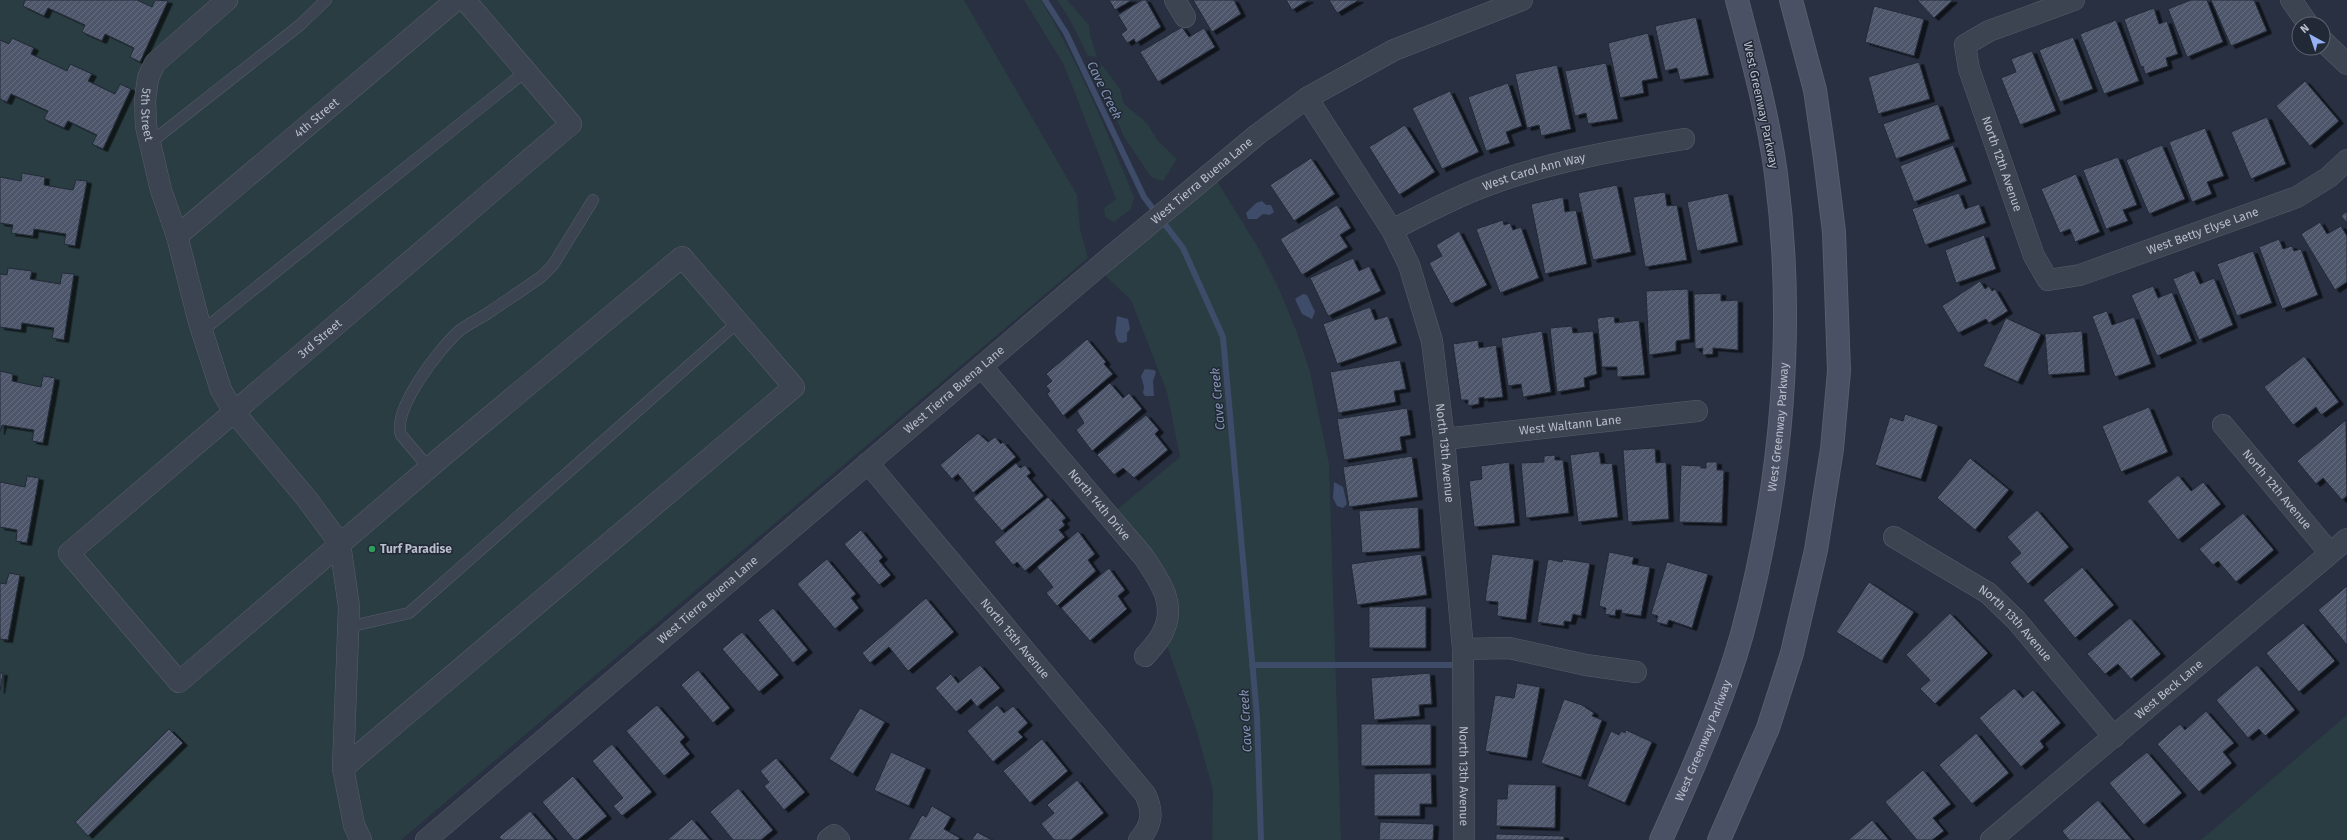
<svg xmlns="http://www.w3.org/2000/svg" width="2347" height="840" viewBox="0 0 2347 840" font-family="'Fira Sans',sans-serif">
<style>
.green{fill:#2a3d42}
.water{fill:#3f4c69}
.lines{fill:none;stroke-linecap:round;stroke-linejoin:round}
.stream{stroke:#3f4c69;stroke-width:6}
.building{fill:url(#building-hatch);stroke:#232a38;filter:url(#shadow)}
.lane-casing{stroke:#575e6b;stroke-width:12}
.street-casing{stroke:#575e6b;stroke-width:22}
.secondary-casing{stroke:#575e6b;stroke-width:24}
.lane{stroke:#3c4351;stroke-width:11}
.street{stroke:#3c4351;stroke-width:21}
.secondary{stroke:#4a5164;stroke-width:22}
.leisure-dot{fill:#2e9e5b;stroke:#212836;stroke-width:1.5}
.labels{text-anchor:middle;stroke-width:3;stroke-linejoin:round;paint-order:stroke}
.street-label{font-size:12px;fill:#b9becb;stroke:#212836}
.poi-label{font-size:12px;font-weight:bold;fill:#b9becb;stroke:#212836;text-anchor:start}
.water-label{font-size:13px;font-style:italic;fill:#8292b1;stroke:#212836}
</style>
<defs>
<pattern id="building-hatch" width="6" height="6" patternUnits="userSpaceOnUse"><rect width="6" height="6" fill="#4e576a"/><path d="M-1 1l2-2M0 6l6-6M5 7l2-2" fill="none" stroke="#656d7e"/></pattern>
<filter id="shadow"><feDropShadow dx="4.5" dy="2.5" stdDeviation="0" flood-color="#0009"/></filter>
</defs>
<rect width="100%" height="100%" fill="#283041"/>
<!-- green -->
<path class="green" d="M 0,0 L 964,0 L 1077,195 L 1080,229 L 1088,258 L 401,840 L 0,840 Z
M 1024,0 L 1041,0 C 1079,63 1106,129 1134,197 L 1131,209 L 1114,222 L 1105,217 L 1104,208 L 1116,199 L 1064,65 Z
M 1057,0 L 1067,0 L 1089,25 L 1090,35 L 1097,57 L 1088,56 L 1069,18 Z
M 1102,65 L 1120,89 L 1124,104 L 1147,123 L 1157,140 L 1177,159 L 1163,181 L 1151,177 L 1123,135 L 1097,73 Z
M 1212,173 L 1259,249 L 1279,289 L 1296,330 L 1310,372 L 1329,464 L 1341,840 L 1212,840 L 1213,790 L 1196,729 L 1163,634 L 1170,605 L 1108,517 L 1180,457 L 1167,392 L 1131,300 L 1097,268 Z
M 2347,715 L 2347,840 L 2201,840 Z"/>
<!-- water -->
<path class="water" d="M 1262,201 L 1266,205 L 1271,205 L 1274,212 L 1270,215 L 1263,214 L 1257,219 L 1248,219 L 1246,213 L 1256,203 Z
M 1303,294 L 1307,295 L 1315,312 L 1312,319 L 1302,314 L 1295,299 Z
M 1117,316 L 1128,319 L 1130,329 L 1127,333 L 1127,341 L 1123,343 L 1118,342 L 1115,333 Z
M 1145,369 L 1154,370 L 1156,372 L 1153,381 L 1154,396 L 1145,396 L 1143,393 L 1144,387 L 1141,376 Z
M 1334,482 L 1343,487 L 1347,504 L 1343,508 L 1337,506 L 1333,498 Z"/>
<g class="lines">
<!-- stream -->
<path class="stream" d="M 1045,0 L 1066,33 L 1144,197 L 1183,248 L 1223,337 L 1257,716 L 1261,840
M 1252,665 L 1459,665"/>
</g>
<!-- building -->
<path class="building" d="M 25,0 L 137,0 L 152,7 L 155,0 L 168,1 L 140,62 L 130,57 L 134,48 L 105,34 L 102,41 L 82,32 L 85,25 L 48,8 L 44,16 L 23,6 Z
M 1109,0 L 1132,0 L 1115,10 Z
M 1142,0 L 1146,0 L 1161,27 L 1136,43 L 1134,39 L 1127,43 L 1121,34 L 1127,30 L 1118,15 Z
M 1193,0 L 1234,0 L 1241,14 L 1212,32 Z
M 1286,0 L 1309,0 L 1292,10 Z
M 1329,0 L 1359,0 L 1337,13 Z
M 1917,0 L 1953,0 L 1934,18 Z
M 2191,0 L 2207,0 L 2223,42 L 2187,57 L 2168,9 Z
M 2211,0 L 2254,0 L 2267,31 L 2231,46 Z
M 1874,6 L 1924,19 L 1914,56 L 1865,42 Z
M 2154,8 L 2159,24 L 2167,21 L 2178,54 L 2166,58 L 2168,66 L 2145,74 L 2143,66 L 2141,67 L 2124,19 Z
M 1696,17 L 1709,75 L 1680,80 L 1677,68 L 1665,71 L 1655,26 Z
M 2116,20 L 2139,81 L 2104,94 L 2080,34 Z
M 1182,27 L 1189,37 L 1204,28 L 1215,47 L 1158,82 L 1140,52 Z
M 1648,33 L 1658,78 L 1642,81 L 1644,93 L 1620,98 L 1608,43 Z
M 2073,37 L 2093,89 L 2060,102 L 2039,50 Z
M 12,38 L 34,48 L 31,54 L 67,71 L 70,64 L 92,74 L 88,81 L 115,94 L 120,84 L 131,89 L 103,149 L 92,144 L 97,135 L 68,121 L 64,128 L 44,119 L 48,111 L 11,94 L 7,102 L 0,99 L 0,40 L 9,44 Z
M 2032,51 L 2056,111 L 2020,125 L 2001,78 L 2016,72 L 2011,59 Z
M 1919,62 L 1930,99 L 1878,114 L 1868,77 Z
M 1606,63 L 1618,119 L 1588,124 L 1586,113 L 1575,116 L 1565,71 Z
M 1557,65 L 1571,129 L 1541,136 L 1539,125 L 1527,128 L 1515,74 Z
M 2305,81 L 2339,121 L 2310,146 L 2276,106 Z
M 1508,83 L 1522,126 L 1506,132 L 1510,143 L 1486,151 L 1468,97 Z
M 1450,91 L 1479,152 L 1442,169 L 1412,108 Z
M 1938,104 L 1950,139 L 1896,159 L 1883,124 Z
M 2267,117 L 2286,164 L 2251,179 L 2231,132 Z
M 1405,125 L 1435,172 L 1399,195 L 1369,147 Z
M 2205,128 L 2224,176 L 2207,182 L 2212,194 L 2192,202 L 2169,142 Z
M 1953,145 L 1967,181 L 1914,202 L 1900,166 Z
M 2162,145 L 2185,199 L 2149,214 L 2126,160 Z
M 2118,157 L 2137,205 L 2123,210 L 2128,221 L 2106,229 L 2083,170 Z
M 1311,158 L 1335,194 L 1294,221 L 1270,185 Z
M 22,173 L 45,177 L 44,185 L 73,190 L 76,180 L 87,181 L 75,246 L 64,244 L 66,234 L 34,229 L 33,236 L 11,233 L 13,225 L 0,223 L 0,177 L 21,181 Z
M 2076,174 L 2100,232 L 2075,242 L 2070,229 L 2060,233 L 2041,189 Z
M 1617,185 L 1631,252 L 1593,260 L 1578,193 Z
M 1665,192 L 1667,206 L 1677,205 L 1687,260 L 1645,267 L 1633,197 Z
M 1728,193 L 1738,242 L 1697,251 L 1687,202 Z
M 1959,193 L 1965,209 L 1979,204 L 1986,223 L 1925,245 L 1912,209 Z
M 1563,197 L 1565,212 L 1576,210 L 1587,264 L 1545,274 L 1531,204 Z
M 1337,205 L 1351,228 L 1340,235 L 1348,247 L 1302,275 L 1280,239 Z
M 2347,211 L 2347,223 L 2341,216 Z
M 1503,220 L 1504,225 L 1510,223 L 1513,230 L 1521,227 L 1539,278 L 1500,293 L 1476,229 Z
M 2320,222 L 2327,234 L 2341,226 L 2347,236 L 2347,282 L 2335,290 L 2301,234 Z
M 1459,231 L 1487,285 L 1451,304 L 1429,263 L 1442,256 L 1436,245 Z
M 1984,235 L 1996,269 L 1956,283 L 1945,250 Z
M 2279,239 L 2283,249 L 2292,246 L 2294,251 L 2301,249 L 2318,295 L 2282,309 L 2259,247 Z
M 2253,251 L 2272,303 L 2237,316 L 2217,264 Z
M 1353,258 L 1359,271 L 1369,266 L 1381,291 L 1328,316 L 1310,278 Z
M 8,268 L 32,271 L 30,279 L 60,284 L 62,273 L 74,274 L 64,340 L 52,338 L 54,328 L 22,323 L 21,330 L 0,327 L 0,274 L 7,275 Z
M 2194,270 L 2200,284 L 2214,278 L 2233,325 L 2199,340 L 2173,279 Z
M 1980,281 L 1985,289 L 1989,286 L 1992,291 L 1995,289 L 2008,311 L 1989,323 L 1986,319 L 1958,333 L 1942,306 Z
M 2153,286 L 2158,298 L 2172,292 L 2192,341 L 2157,356 L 2131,295 Z
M 1688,289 L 1690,339 L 1676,341 L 1676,351 L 1649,355 L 1646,291 Z
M 1721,293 L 1721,301 L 1738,300 L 1738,350 L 1713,348 L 1713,354 L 1702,355 L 1703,348 L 1695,349 L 1694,294 Z
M 1370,307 L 1375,320 L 1388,316 L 1397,343 L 1337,364 L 1323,324 Z
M 2107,311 L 2112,325 L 2134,317 L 2151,364 L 2115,377 L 2092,316 Z
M 1614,316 L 1615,323 L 1639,320 L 1645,375 L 1617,377 L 1617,367 L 1602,367 L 1597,318 Z
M 2006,318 L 2041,334 L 2018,382 L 1983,366 Z
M 1572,326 L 1573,333 L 1593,331 L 1597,374 L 1584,378 L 1585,387 L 1557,392 L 1550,328 Z
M 1542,331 L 1551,392 L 1523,397 L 1521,384 L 1508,386 L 1501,338 Z
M 2082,331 L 2085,372 L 2048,375 L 2045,334 Z
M 1087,339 L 1106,362 L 1104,364 L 1113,374 L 1063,416 L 1047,394 L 1050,391 L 1046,386 L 1052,381 L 1046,374 Z
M 1478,340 L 1479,348 L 1496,345 L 1503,397 L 1484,399 L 1484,397 L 1479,398 L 1479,404 L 1468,406 L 1468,400 L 1461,400 L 1453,344 Z
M 2304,356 L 2339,402 L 2321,415 L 2316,407 L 2293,425 L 2264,387 Z
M 1400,360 L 1406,389 L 1394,391 L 1396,402 L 1338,413 L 1330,372 Z
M 0,371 L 13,374 L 12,381 L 41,387 L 43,376 L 55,378 L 43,443 L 32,441 L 34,430 L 2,425 L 0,432 Z
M 1110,383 L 1123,398 L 1129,393 L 1142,409 L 1092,451 L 1076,430 L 1084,423 L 1077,411 Z
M 2149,407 L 2168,452 L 2121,472 L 2102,426 Z
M 1407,408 L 1411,435 L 1400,437 L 1402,450 L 1344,460 L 1337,419 Z
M 1905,414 L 1938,425 L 1921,479 L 1875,465 L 1890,417 L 1903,421 Z
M 1146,415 L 1159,430 L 1155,434 L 1168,450 L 1134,478 L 1123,468 L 1114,475 L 1097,455 Z
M 2346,420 L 2347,496 L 2342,500 L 2323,478 L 2316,484 L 2297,461 Z
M 978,433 L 988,442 L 995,437 L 1001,444 L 1003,442 L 1016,457 L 973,493 L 958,474 L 952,479 L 940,465 Z
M 1655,448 L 1656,463 L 1666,462 L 1669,519 L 1628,522 L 1623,450 Z
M 1599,451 L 1601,464 L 1612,463 L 1618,517 L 1578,522 L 1570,455 Z
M 1555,455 L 1555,460 L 1563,460 L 1569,513 L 1526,518 L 1521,463 L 1544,462 L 1544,456 Z
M 1412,456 L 1418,497 L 1349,507 L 1343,467 Z
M 1970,458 L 2009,490 L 1975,530 L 1937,498 Z
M 1509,462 L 1515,523 L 1474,527 L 1469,481 L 1482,479 L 1481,466 Z
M 1706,462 L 1717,462 L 1717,470 L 1724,470 L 1722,523 L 1679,522 L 1681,465 L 1701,466 L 1701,468 L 1706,468 Z
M 1016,463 L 1020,468 L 1025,465 L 1031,473 L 1027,476 L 1044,496 L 1002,531 L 973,498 Z
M 2178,475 L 2191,491 L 2203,482 L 2221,504 L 2178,540 L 2147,501 Z
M 27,476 L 39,478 L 27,543 L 16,541 L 17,530 L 0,527 L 0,482 L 25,487 Z
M 1048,497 L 1066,518 L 1062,521 L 1065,525 L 1059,530 L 1065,537 L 1025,571 L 1017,562 L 1013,565 L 994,542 Z
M 1418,507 L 1420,548 L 1362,553 L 1359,511 Z
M 2037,510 L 2069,547 L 2028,584 L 2010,563 L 2021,553 L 2007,537 Z
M 2243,513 L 2274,550 L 2236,582 L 2218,561 L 2213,565 L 2199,549 Z
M 861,530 L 883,557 L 879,561 L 891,575 L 879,585 L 844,544 Z
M 1078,531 L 1095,554 L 1088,560 L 1096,571 L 1057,606 L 1046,593 L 1053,587 L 1037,567 Z
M 1609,552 L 1634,557 L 1632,564 L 1650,567 L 1641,616 L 1621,613 L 1622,610 L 1616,610 L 1615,616 L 1605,614 L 1606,608 L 1599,606 Z
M 1421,554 L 1427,595 L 1357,605 L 1351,564 Z
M 1492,554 L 1534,559 L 1526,620 L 1497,616 L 1498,602 L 1485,601 Z
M 827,559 L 856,594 L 851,598 L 859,608 L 835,629 L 797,584 Z
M 1548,559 L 1562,562 L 1563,559 L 1590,563 L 1581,616 L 1573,614 L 1571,622 L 1564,621 L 1564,626 L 1537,622 Z
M 1667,562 L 1708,574 L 1692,628 L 1669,620 L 1667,625 L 1656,622 L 1658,616 L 1651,614 Z
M 2082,567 L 2114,605 L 2075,638 L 2043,600 Z
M 1109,568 L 1125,590 L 1118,596 L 1127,609 L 1090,641 L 1061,608 Z
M 9,573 L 20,575 L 8,640 L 0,639 L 0,583 L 6,584 Z
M 1869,582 L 1914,612 L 1882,661 L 1836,632 Z
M 2347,586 L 2347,645 L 2318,610 Z
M 926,598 L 954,632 L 908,671 L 889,647 L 870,663 L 862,653 Z
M 1426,606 L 1426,648 L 1369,648 L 1369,607 Z
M 773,608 L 808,650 L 793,663 L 758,620 Z
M 1950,613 L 1988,653 L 1935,704 L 1920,689 L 1930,680 L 1906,655 Z
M 2130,618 L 2161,654 L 2131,679 L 2118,664 L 2105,674 L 2087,654 Z
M 2303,623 L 2335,661 L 2299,692 L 2266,653 Z
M 742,632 L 779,675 L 759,692 L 722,649 Z
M 980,665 L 1000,688 L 977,707 L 971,699 L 956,712 L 935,688 L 951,674 L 958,683 Z
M 2257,665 L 2295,710 L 2265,736 L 2259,729 L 2248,738 L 2216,700 Z
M 698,670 L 730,708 L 713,723 L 681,685 Z
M 0,673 L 3,673 L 0,691 Z
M 1430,673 L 1432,704 L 1419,705 L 1420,716 L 1374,720 L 1371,678 Z
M 1517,683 L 1540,687 L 1527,758 L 1485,751 L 1495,695 L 1514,698 Z
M 2014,688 L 2023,698 L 2033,690 L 2061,723 L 2040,741 L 2044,747 L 2021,767 L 1979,718 Z
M 1564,699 L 1582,705 L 1594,713 L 1592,716 L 1602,720 L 1581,777 L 1541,763 Z
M 657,705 L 685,737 L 680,742 L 690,754 L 664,776 L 626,731 Z
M 997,705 L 1004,713 L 1013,706 L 1028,723 L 1018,732 L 1023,737 L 993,762 L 967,731 Z
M 860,708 L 885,722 L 853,774 L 829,759 Z
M 2206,711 L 2234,743 L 2223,752 L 2232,763 L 2199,792 L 2157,744 L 2180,724 L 2185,730 Z
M 1361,724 L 1431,724 L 1431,765 L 1361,766 Z
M 169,729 L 183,743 L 88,836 L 75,822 Z
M 1626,730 L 1652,742 L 1625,803 L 1587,786 L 1611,731 L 1619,735 L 1621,731 L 1625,733 Z
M 1976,733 L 2009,773 L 1972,804 L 1939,765 Z
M 1042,739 L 1068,771 L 1030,803 L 1003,771 Z
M 612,744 L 652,792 L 622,816 L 613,806 L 623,798 L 592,761 Z
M 891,752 L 926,768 L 909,806 L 874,790 Z
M 2147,752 L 2182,793 L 2144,825 L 2109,783 Z
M 776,758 L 805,792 L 784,810 L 764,786 L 769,782 L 760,771 Z
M 1923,770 L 1951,804 L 1933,818 L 1944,831 L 1932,840 L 1917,840 L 1885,802 Z
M 1431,773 L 1432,804 L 1420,804 L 1420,816 L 1374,816 L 1374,774 Z
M 573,776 L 607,816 L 578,840 L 574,840 L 542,802 Z
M 1077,780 L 1104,813 L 1071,840 L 1054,840 L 1041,824 L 1054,813 L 1047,805 Z
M 1508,784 L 1556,785 L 1555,828 L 1496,826 L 1497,799 L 1507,799 Z
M 738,788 L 773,830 L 761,840 L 733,840 L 710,812 Z
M 2098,800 L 2132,840 L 2069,840 L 2062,831 Z
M 932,806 L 951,817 L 944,829 L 960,838 L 958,840 L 908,840 L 922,815 L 926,817 Z
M 530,811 L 555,840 L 502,840 L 499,837 Z
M 692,819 L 710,840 L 667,840 Z
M 1872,820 L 1889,840 L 1848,840 Z
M 1380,822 L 1434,824 L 1433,840 L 1379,840 Z
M 977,832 L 992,840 L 972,840 Z
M 1496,834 L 1564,836 L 1564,840 L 1496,840 Z"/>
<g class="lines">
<defs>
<path id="lane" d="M 150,143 L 300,25 L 326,0
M 202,331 L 526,71
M 429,468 L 401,435 C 392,409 440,348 459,331 C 468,324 479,319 488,313 C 506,301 524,289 541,277 L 553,265 L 593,200
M 348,627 L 409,613 L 738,322"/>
<g id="street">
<path id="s1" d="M 227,0 L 155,63 L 148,78 L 145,100 L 146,126 L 161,190 L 177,236 L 199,322 L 221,390 L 234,412 L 307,499 L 340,544 L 349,607 L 343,768 L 354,825 L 361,840"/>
<path d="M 1175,0 L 1185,17"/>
<path id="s2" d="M 2074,0 L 1989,31 L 1965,45 L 1969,69 L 2034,256 L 2048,280 L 2080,275 L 2297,197 L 2329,177 L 2347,160"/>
<path d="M 2291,0 L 2308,24"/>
<path d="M 2323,41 L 2347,64"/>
<path id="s3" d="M 1307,98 L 1392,230 L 1409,265 L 1432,341 L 1444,439 L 1463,649 L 1464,840"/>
<path id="s4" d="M 1392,230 C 1422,215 1451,199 1483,187 C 1547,162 1617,150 1684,139"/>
<path id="s5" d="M 177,236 L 456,0"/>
<path id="s6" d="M 982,367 L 1143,556 C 1159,580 1178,604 1162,634 C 1158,642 1151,649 1145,656"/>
<path id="s7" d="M 2223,425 L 2330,553"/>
<path id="s8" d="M 1444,439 L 1697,411"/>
<path id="s9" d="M 868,463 L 1145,794 C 1154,812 1152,825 1139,840"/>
<path id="s10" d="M 1894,537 L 1988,593 L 2016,620 L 2114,737"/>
<path d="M 1463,649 L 1509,648 L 1586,665 L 1636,672"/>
<path id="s11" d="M 343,768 L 794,387 L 682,257 L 444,455 L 179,682 L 69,553 L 571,124 L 465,0"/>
<path id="s12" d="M 426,840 L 1097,268 L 1258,134 L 1307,98 L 1394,50 L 1522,0"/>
<path d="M 828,840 L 834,835 L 839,840"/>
<path id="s13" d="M 1991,840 L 2347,539"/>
</g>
<g id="secondary">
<path id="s14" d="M 1661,840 C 1691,773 1722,705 1742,634 C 1782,485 1796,327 1776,174 C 1768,115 1752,57 1737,0"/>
<path d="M 1719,840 L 1768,728 L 1792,653 L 1816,550 L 1832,449 L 1839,371 L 1834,232 L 1825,159 L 1815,90 L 1791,0"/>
</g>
</defs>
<!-- lane casing -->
<use href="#lane" class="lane-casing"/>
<!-- street casing -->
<use href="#street" class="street-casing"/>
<!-- secondary casing -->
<use href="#secondary" class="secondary-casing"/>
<!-- lane -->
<use href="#lane" class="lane"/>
<!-- street -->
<use href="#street" class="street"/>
<!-- secondary -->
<use href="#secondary" class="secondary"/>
</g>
<!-- markers -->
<circle class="leisure-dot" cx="372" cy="549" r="4"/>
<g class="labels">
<!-- street labels -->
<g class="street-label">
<text transform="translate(1761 105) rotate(78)" y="4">West Greenway Parkway</text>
<text dy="4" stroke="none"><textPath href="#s1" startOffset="149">5th Street</textPath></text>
<text dy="4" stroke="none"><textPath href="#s5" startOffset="183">4th Street</textPath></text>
<text dy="4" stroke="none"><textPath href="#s2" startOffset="243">North 12th Avenue</textPath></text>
<text dy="4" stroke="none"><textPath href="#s4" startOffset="154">West Carol Ann Way</textPath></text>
<text dy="4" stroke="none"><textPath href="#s12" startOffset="1018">West Tierra Buena Lane</textPath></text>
<text dy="4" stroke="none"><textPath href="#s2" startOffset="531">West Betty Elyse Lane</textPath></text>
<text dy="4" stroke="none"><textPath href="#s11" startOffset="1920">3rd Street</textPath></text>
<text dy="4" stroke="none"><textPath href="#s12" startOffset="694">West Tierra Buena Lane</textPath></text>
<text dy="4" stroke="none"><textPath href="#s8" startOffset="127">West Waltann Lane</textPath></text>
<text dy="4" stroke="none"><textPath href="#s14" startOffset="432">West Greenway Parkway</textPath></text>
<text dy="4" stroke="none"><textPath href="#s3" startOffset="388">North 13th Avenue</textPath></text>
<text dy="4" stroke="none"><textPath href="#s7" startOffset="84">North 12th Avenue</textPath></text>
<text dy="4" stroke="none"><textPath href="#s6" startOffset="181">North 14th Drive</textPath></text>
<text dy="4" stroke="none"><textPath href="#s12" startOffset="370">West Tierra Buena Lane</textPath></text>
<text dy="4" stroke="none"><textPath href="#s10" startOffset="150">North 13th Avenue</textPath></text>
<text dy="4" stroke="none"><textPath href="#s9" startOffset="229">North 15th Avenue</textPath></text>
<text dy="4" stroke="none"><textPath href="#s13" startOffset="233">West Beck Lane</textPath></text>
<text dy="4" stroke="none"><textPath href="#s14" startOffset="108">West Greenway Parkway</textPath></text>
<text dy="4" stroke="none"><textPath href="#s3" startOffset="712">North 13th Avenue</textPath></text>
</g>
<!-- poi labels -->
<g class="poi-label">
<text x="380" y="553">Turf Paradise</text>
</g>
<!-- water labels -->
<g class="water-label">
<text transform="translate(1105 90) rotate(64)" y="5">Cave Creek</text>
<text transform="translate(1217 399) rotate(-95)" y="5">Cave Creek</text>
<text transform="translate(1245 721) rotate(-93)" y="5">Cave Creek</text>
</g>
</g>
<!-- north arrow -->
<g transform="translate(2311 36) rotate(320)"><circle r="19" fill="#212836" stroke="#5e6472"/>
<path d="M0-3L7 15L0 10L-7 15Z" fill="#95b1f4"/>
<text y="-6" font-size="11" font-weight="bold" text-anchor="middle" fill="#b9becb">N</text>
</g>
</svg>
